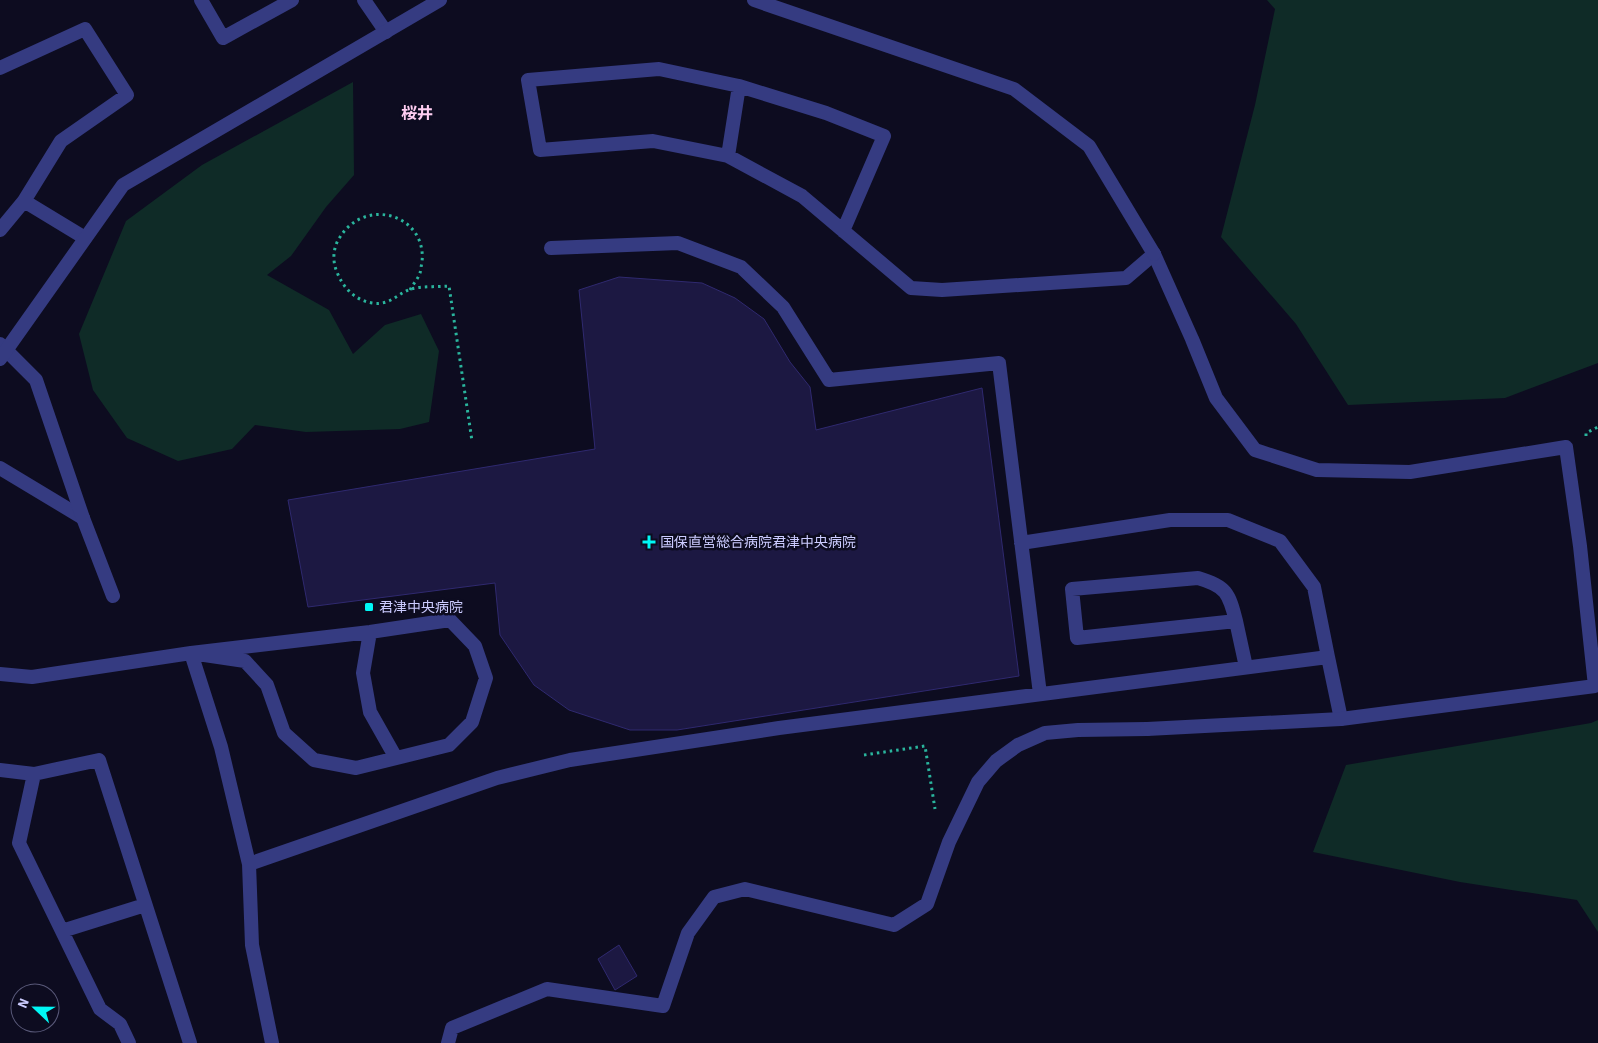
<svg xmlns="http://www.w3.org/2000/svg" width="1598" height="1043" viewBox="0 0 1598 1043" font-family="'Source Sans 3','Noto Sans JP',sans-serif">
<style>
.green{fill:#0f2b27}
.building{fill:#1c1842;stroke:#2f296f}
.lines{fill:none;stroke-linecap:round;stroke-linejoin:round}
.path{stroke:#2ab59d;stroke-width:3;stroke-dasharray:2.5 4;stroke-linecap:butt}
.service{stroke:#353b81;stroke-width:14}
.minor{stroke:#353b81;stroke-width:14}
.tertiary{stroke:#353b81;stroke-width:14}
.poi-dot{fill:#00f7f5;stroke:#0d0c20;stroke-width:2}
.labels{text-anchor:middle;stroke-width:5;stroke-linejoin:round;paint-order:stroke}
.poi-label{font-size:14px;fill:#ccf;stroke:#0d0c20;text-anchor:start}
.quarter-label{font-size:16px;font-weight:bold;fill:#ffcef2;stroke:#0d0c20}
</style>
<rect width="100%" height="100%" fill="#0d0c20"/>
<!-- green -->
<path class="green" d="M 1267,0 L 1598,0 L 1598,363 L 1505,398 L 1348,405 L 1296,324 L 1221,237 L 1255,105 L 1275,9 Z
M 353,82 L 354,175 L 326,207 L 291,256 L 267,275 L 329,310 L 353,354 L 385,325 L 421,314 L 439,351 L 429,422 L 400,429 L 306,432 L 255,425 L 232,449 L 178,461 L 127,438 L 93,390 L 79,334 L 126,221 L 202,165 Z
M 1598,720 L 1598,932 L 1577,900 L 1460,882 L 1313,852 L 1346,765 L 1591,723 Z"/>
<!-- building -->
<path class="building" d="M 619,277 L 702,283 L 735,298 L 764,319 L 790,362 L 810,387 L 816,430 L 982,388 L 1019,676 L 677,730 L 630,730 L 569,710 L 534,685 L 500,635 L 495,583 L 308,607 L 288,500 L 595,449 L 579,290 Z
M 619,945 L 637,976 L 615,990 L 598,959 Z"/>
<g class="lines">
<!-- path -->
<path class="path" d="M 410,290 C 413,284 418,279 420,273 C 421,270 421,266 422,262 C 427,215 366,196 340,237 C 333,247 332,261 337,272 C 343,288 355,300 372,303 C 390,306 398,293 411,289 C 422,286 437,287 449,286 L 472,441
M 1586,436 L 1586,433 L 1598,427
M 864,755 L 925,746 L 935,809"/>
<!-- service -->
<path class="service" d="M 201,0 L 223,38 L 292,0
M 364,0 L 386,32
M 0,68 L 85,29 L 127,95 L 61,141 L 24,201 L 0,230
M 728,156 L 739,86
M 24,201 L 85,238
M 843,231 L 884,136 L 826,113 L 739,86 L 659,69 L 528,80 L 540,150 L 653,141 L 728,156 L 802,196 L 911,288 L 942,290 L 1126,278 L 1154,254
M 551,248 L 678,243 L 741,267 L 783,307 L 829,380 L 999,363 L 1040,694
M 0,468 L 83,518
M 1021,543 L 1170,520 L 1228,520 L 1280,541 L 1314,587 L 1328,657
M 1236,621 C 1229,593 1226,586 1198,578 L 1072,589 L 1077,638 L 1236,621 L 1246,667
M 370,632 L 363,673 L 370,712 L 396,758
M 191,653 L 221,747 L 249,864 L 497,778 L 570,760 L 779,728 L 1328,657 L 1341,719
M 0,674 L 32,677 L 191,653 L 370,632 L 450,620 L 475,646 L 486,678 L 472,722 L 449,745 L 356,768 L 314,760 L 284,733 L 267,685 L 245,661 L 191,653
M 0,770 L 34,774
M 249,864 L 252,945 L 272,1043
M 62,931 L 145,905
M 129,1043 L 120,1024 L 100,1009 L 19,843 L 34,774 L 99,760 L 190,1043
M 448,1043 L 452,1028 L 547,989 L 663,1006 L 688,933 L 714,897 L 745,889 L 894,925 L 927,904 L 949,842 L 978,782 L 996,761 L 1018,745 L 1045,733 L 1078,730 L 1147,729"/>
<!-- minor -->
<path class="minor" d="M 0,344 L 36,380 L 83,518 L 113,596
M 1147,729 L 1341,719 L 1595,686 L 1580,546 L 1566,447 L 1410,472 L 1317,470 L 1255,450 L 1216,398 L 1192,339 L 1154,254"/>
<!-- tertiary -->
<path class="tertiary" d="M 754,0 L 1014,89 L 1089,146 L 1154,254
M 0,359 L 123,185 L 440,0"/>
</g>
<!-- markers -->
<g class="poi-dot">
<path d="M646.5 534.5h5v5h5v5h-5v5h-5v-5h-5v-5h5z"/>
<rect x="364" y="602" width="10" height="10" rx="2.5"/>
</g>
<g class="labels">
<!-- poi labels -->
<g class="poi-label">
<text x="660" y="547">国保直営総合病院君津中央病院</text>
<text x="379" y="612">君津中央病院</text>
</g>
<!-- quarter labels -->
<g class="quarter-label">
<text x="417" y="119">桜井</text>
</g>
</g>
<!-- north arrow -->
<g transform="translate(35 1008) rotate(292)"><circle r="24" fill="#0d0c20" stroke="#595979"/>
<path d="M0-4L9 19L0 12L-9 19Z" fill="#00f7f5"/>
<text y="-8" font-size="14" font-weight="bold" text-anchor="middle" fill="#ccccff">N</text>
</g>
</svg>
